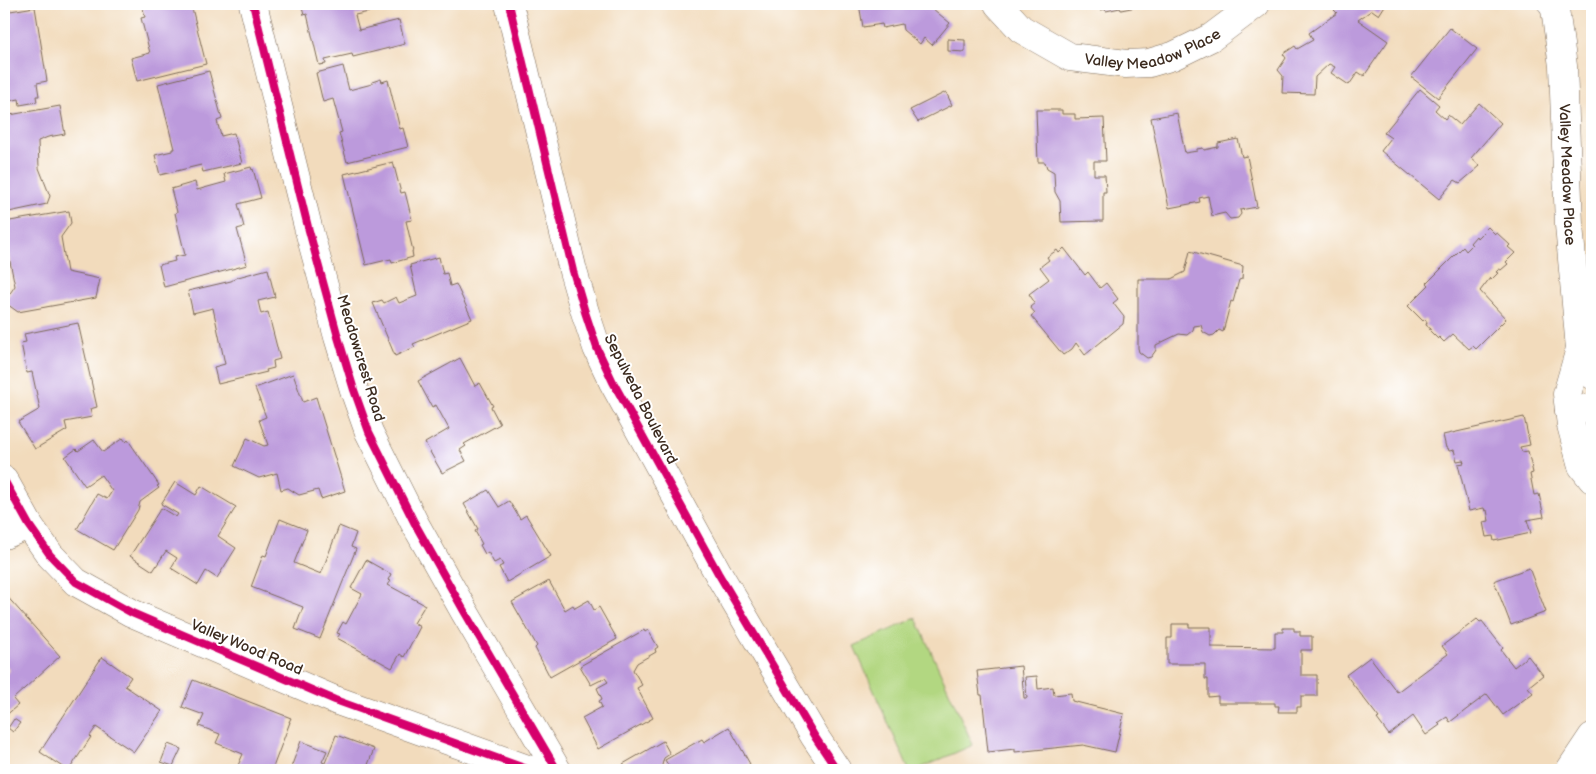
<svg xmlns="http://www.w3.org/2000/svg" width="1596" height="774" viewBox="0 0 1596 774" font-family="'Balsamiq Sans',sans-serif">
<style>
.green{fill:#b2d781;stroke:#768050}
.building{fill:#bc9adc}
.lines{fill:none;stroke-linecap:round;stroke-linejoin:round}
.minor-casing{stroke:#7b6855;stroke-width:29}
.secondary-casing{stroke:#7b6855;stroke-width:29}
.minor{stroke:#fff;stroke-width:28}
.secondary{stroke:#fff;stroke-width:28}
.cycleway-casing{stroke:#fff;stroke-width:11}
.cycleway{stroke:#d6006c;stroke-width:8}
.labels{text-anchor:middle;stroke-width:4;stroke-linejoin:round;paint-order:stroke}
.street-label{font-size:15px;fill:#3b2a1e;stroke:#fff}
</style>
<rect width="100%" height="100%" fill="#fff"/>
<filter id="ink" filterUnits="userSpaceOnUse"><feTurbulence type="fractalNoise" baseFrequency=".02" numOctaves="2"/><feDisplacementMap in="SourceGraphic" scale="10" xChannelSelector="R" yChannelSelector="G"/><feConvolveMatrix kernelMatrix="1 2 1 2 8 2 1 2 1" color-interpolation-filters="sRGB"/></filter>
<filter id="wash" filterUnits="userSpaceOnUse"><feTurbulence type="fractalNoise" baseFrequency=".0096" numOctaves="4" result="noise"/><feDisplacementMap in="SourceGraphic" scale="20" xChannelSelector="R" yChannelSelector="G"/><feGaussianBlur stdDeviation="1.12" result="paint"/><feColorMatrix in="noise" values="0 0 0 0 0 0 0 0 0 0 0 0 0 0 0 0 0 1.4 0 .05"/><feComposite in="paint" operator="in"/></filter>
<g filter="url(#wash)">
<rect width="100%" height="100%" fill="#f2dbbc"/>
<!-- green -->
<path class="green" d="M 916,618 L 973,745 L 916,770 L 909,770 L 854,646 Z"/>
<g id="blocks">
<!-- building -->
<path class="building" d="M 142,4 L 191,4 L 206,64 L 137,81 L 131,58 L 150,53 L 141,18 L 145,17 Z
M 301,4 L 367,4 L 369,12 L 355,15 L 359,30 L 399,20 L 405,44 L 353,57 L 352,54 L 325,60 L 326,64 L 319,65 L 307,14 L 304,15 Z
M 859,4 L 927,4 L 950,23 L 932,45 L 924,38 L 920,44 L 903,30 L 902,24 L 883,28 L 882,24 L 863,27 Z
M 1093,4 L 1135,4 L 1136,7 L 1121,10 L 1120,8 L 1106,11 L 1105,9 L 1101,10 Z
M 1343,4 L 1386,4 L 1379,15 L 1372,10 L 1358,20 L 1388,41 L 1364,76 L 1358,72 L 1349,85 L 1331,73 L 1335,67 L 1329,64 L 1315,77 L 1314,94 L 1282,93 L 1283,76 L 1278,70 L 1286,58 L 1283,54 L 1295,46 L 1297,49 L 1313,40 L 1309,33 L 1337,13 L 1334,10 Z
M 35,7 L 47,81 L 37,83 L 39,96 L 36,96 L 37,102 L 20,105 L 19,99 L 9,101 L 10,105 L 4,106 L 4,12 Z
M 1450,28 L 1477,49 L 1438,98 L 1411,77 Z
M 948,39 L 965,40 L 965,52 L 948,51 Z
M 343,66 L 349,90 L 372,84 L 372,82 L 381,79 L 382,82 L 388,80 L 400,129 L 403,128 L 408,147 L 347,162 L 339,133 L 342,132 L 333,99 L 323,102 L 316,73 Z
M 209,71 L 222,119 L 217,121 L 221,136 L 234,133 L 242,163 L 203,172 L 201,165 L 160,175 L 155,155 L 172,151 L 172,149 L 174,149 L 158,84 Z
M 1420,89 L 1439,105 L 1435,110 L 1445,119 L 1448,115 L 1460,125 L 1479,103 L 1501,123 L 1471,158 L 1480,166 L 1460,183 L 1455,180 L 1439,199 L 1381,151 L 1391,138 L 1384,133 Z
M 946,92 L 952,105 L 918,122 L 910,110 Z
M 60,106 L 65,134 L 48,137 L 38,141 L 39,168 L 50,196 L 47,204 L 4,213 L 4,116 Z
M 1036,110 L 1062,110 L 1062,114 L 1075,114 L 1075,119 L 1104,118 L 1106,161 L 1094,161 L 1094,175 L 1105,175 L 1106,192 L 1103,192 L 1103,221 L 1061,222 L 1060,201 L 1055,192 L 1054,172 L 1047,168 L 1045,162 L 1038,162 Z
M 1177,113 L 1185,153 L 1197,151 L 1197,149 L 1203,148 L 1204,150 L 1218,147 L 1218,143 L 1238,139 L 1242,157 L 1247,156 L 1257,207 L 1240,210 L 1241,214 L 1238,218 L 1230,219 L 1225,213 L 1212,216 L 1208,196 L 1199,198 L 1200,202 L 1169,208 L 1151,118 Z
M 393,162 L 401,193 L 405,192 L 412,220 L 406,221 L 413,251 L 412,251 L 413,257 L 392,263 L 391,259 L 366,265 L 344,174 Z
M 251,167 L 252,170 L 253,169 L 261,198 L 238,204 L 244,227 L 237,229 L 247,265 L 164,287 L 159,265 L 175,261 L 174,257 L 185,255 L 175,213 L 177,212 L 171,189 L 195,182 L 197,190 L 226,182 L 224,174 Z
M 69,211 L 71,223 L 61,237 L 67,272 L 100,279 L 96,298 L 18,312 L 4,302 L 15,286 L 8,252 L 4,253 L 4,222 Z
M 1488,227 L 1495,234 L 1497,233 L 1510,245 L 1508,247 L 1515,253 L 1506,262 L 1508,264 L 1501,270 L 1499,269 L 1496,272 L 1498,273 L 1491,280 L 1490,278 L 1480,291 L 1506,319 L 1476,349 L 1473,346 L 1469,349 L 1453,334 L 1444,342 L 1439,337 L 1438,339 L 1429,330 L 1431,329 L 1426,325 L 1427,322 L 1425,319 L 1423,321 L 1408,306 L 1429,285 L 1427,283 L 1463,247 L 1466,251 L 1472,245 L 1470,243 L 1476,236 L 1477,238 Z
M 1064,248 L 1085,275 L 1088,272 L 1100,288 L 1106,283 L 1118,299 L 1113,303 L 1124,317 L 1123,324 L 1085,355 L 1076,343 L 1072,349 L 1063,355 L 1031,316 L 1035,313 L 1030,307 L 1035,303 L 1029,294 L 1049,279 L 1040,267 L 1049,260 L 1047,257 L 1057,250 L 1059,253 Z
M 1190,251 L 1243,266 L 1242,279 L 1239,280 L 1233,302 L 1231,301 L 1223,332 L 1219,330 L 1214,335 L 1210,336 L 1203,332 L 1201,325 L 1194,326 L 1193,330 L 1187,335 L 1179,334 L 1156,345 L 1156,350 L 1154,353 L 1151,357 L 1147,358 L 1139,352 L 1138,348 L 1138,279 L 1171,279 L 1185,272 Z
M 439,257 L 443,274 L 447,273 L 450,286 L 456,284 L 472,319 L 413,344 L 415,347 L 395,356 L 373,303 L 382,300 L 384,303 L 396,297 L 399,303 L 417,296 L 410,265 Z
M 268,269 L 275,297 L 258,301 L 261,314 L 268,312 L 280,359 L 273,361 L 274,368 L 266,370 L 267,372 L 218,384 L 214,367 L 225,364 L 213,308 L 193,313 L 188,291 L 231,281 L 238,277 Z
M 78,323 L 97,407 L 90,409 L 92,417 L 65,422 L 67,430 L 35,449 L 18,422 L 40,409 L 32,372 L 27,373 L 21,343 L 26,342 L 24,334 Z
M 460,358 L 475,386 L 480,383 L 493,406 L 491,407 L 500,424 L 464,444 L 466,446 L 460,450 L 466,461 L 442,473 L 425,443 L 449,429 L 436,405 L 432,407 L 418,381 Z
M 293,374 L 303,402 L 316,397 L 345,491 L 321,499 L 318,490 L 299,495 L 288,488 L 281,490 L 277,473 L 259,478 L 234,466 L 247,438 L 264,446 L 268,445 L 259,420 L 266,417 L 255,388 Z
M 1524,417 L 1530,445 L 1520,447 L 1522,452 L 1528,451 L 1533,473 L 1530,474 L 1534,495 L 1539,494 L 1544,517 L 1527,520 L 1531,533 L 1494,541 L 1493,536 L 1486,537 L 1483,522 L 1489,521 L 1487,510 L 1485,511 L 1484,508 L 1469,511 L 1458,464 L 1464,463 L 1463,460 L 1457,461 L 1454,450 L 1449,451 L 1448,448 L 1446,448 L 1443,435 Z
M 1592,421 L 1592,446 L 1587,447 L 1581,424 Z
M 123,438 L 126,442 L 128,440 L 159,485 L 157,486 L 159,488 L 140,502 L 138,510 L 113,550 L 77,529 L 97,494 L 107,499 L 112,491 L 101,475 L 85,486 L 65,457 L 76,449 L 78,451 L 94,440 L 103,452 Z
M 175,482 L 196,495 L 201,486 L 236,507 L 218,536 L 236,548 L 217,578 L 206,571 L 198,585 L 171,568 L 177,558 L 166,551 L 153,571 L 130,556 L 161,508 L 176,517 L 178,514 L 161,504 Z
M 488,490 L 499,507 L 509,501 L 520,519 L 526,515 L 551,556 L 507,582 L 499,567 L 503,565 L 500,560 L 494,563 L 488,552 L 485,554 L 480,545 L 482,544 L 475,531 L 478,529 L 464,504 Z
M 280,519 L 307,530 L 294,563 L 321,574 L 339,526 L 356,533 L 351,547 L 356,549 L 320,639 L 295,629 L 303,607 L 251,587 L 263,555 L 266,556 Z
M 366,560 L 391,574 L 388,580 L 391,581 L 388,585 L 425,605 L 414,623 L 420,627 L 404,657 L 400,654 L 392,668 L 337,638 L 340,634 L 337,633 L 343,622 L 346,624 L 362,594 L 351,588 Z
M 1529,568 L 1546,612 L 1511,625 L 1494,581 Z
M 549,581 L 565,610 L 573,605 L 575,608 L 589,600 L 594,610 L 599,607 L 617,639 L 550,677 L 535,648 L 537,646 L 512,602 Z
M 4,593 L 60,656 L 13,699 L 18,705 L 4,717 L 4,676 L 10,670 L 4,663 Z
M 1477,619 L 1480,622 L 1482,621 L 1503,648 L 1501,650 L 1514,667 L 1528,656 L 1543,675 L 1528,687 L 1533,693 L 1503,715 L 1487,694 L 1450,722 L 1447,717 L 1438,723 L 1440,725 L 1426,735 L 1413,716 L 1389,735 L 1377,719 L 1379,718 L 1346,675 L 1370,657 L 1397,692 L 1448,654 L 1442,646 Z
M 1172,624 L 1189,624 L 1189,627 L 1211,627 L 1211,647 L 1275,648 L 1275,632 L 1283,632 L 1283,628 L 1294,628 L 1294,631 L 1300,631 L 1300,636 L 1312,636 L 1312,650 L 1301,650 L 1301,675 L 1317,675 L 1317,696 L 1301,696 L 1301,707 L 1297,707 L 1297,712 L 1278,712 L 1279,706 L 1275,706 L 1275,703 L 1218,703 L 1218,696 L 1208,697 L 1208,679 L 1205,679 L 1205,664 L 1167,664 L 1167,638 L 1172,638 Z
M 644,630 L 645,632 L 648,630 L 658,647 L 655,649 L 656,652 L 637,663 L 633,670 L 642,685 L 637,688 L 653,718 L 598,749 L 582,718 L 602,707 L 599,701 L 602,699 L 597,688 L 608,682 L 605,678 L 591,685 L 580,666 Z
M 102,657 L 131,677 L 125,686 L 162,711 L 134,752 L 96,727 L 90,736 L 91,737 L 69,770 L 67,770 L 40,752 Z
M 1021,666 L 1024,698 L 1027,698 L 1025,677 L 1037,676 L 1038,689 L 1053,687 L 1054,695 L 1071,693 L 1072,701 L 1124,714 L 1115,752 L 1083,745 L 1015,752 L 1015,749 L 988,752 L 982,695 L 980,695 L 977,671 Z
M 193,680 L 291,718 L 289,722 L 290,722 L 272,770 L 236,770 L 243,754 L 216,743 L 220,734 L 199,726 L 204,715 L 182,707 Z
M 14,719 L 20,723 L 13,732 L 8,728 Z
M 729,727 L 750,764 L 740,770 L 671,770 L 665,760 L 702,739 L 704,742 Z
M 336,735 L 374,749 L 366,770 L 290,770 L 301,741 L 327,751 L 322,762 L 325,763 Z
M 663,741 L 670,754 L 664,758 L 662,765 L 665,770 L 627,770 L 623,764 Z
M 168,744 L 181,749 L 173,766 L 161,762 Z"/>
</g>
</g>
<g filter="url(#ink)">
<use href="#blocks" fill-opacity="0" stroke="#7b6855" stroke-width="1"/>
<g class="lines">
<defs>
<g id="minor">
<path d="M 253,4 L 308,227 L 338,337 L 354,390 L 369,432 L 414,522 L 464,611 L 557,770"/>
<path id="s1" d="M 998,4 L 1021,29 L 1070,57 L 1126,64 L 1149,63 L 1173,56 L 1212,37 L 1256,4"/>
<path id="s2" d="M 1552,4 L 1555,9 L 1563,66 L 1569,225 L 1580,349 L 1592,375"/>
<path d="M 1580,349 L 1567,394 L 1571,425 L 1582,466 L 1592,479"/>
<path d="M 1569,411 L 1592,408"/>
<path d="M 4,480 L 29,525 L 50,555 L 76,582 L 132,613 L 335,700 L 530,770"/>
<path d="M 4,535 L 29,525"/>
<path d="M 1570,770 L 1592,737"/>
</g>
<path id="secondary" d="M 509,4 L 573,271 L 585,312 L 597,348 L 613,382 L 718,573 L 815,737 L 837,770"/>
</defs>
<!-- minor casing -->
<use href="#minor" class="minor-casing"/>
<!-- secondary casing -->
<use href="#secondary" class="secondary-casing"/>
<!-- minor -->
<use href="#minor" class="minor"/>
<!-- secondary -->
<use href="#secondary" class="secondary"/>
<defs>
<path id="cycleway" d="M 253,4 L 308,227 L 338,337 L 354,390 L 369,432 L 414,522 L 464,611 L 557,770
M 509,4 L 573,271 L 585,312 L 597,348 L 613,382 L 718,573 L 815,737 L 837,770
M 4,480 L 29,525 L 50,555 L 76,582 L 132,613 L 335,700 L 530,770"/>
</defs>
<!-- cycleway casing -->
<use href="#cycleway" class="cycleway-casing"/>
<!-- cycleway -->
<use href="#cycleway" class="cycleway"/>
</g>
</g>
<g class="labels">
<!-- street labels -->
<g class="street-label">
<text dy="5" stroke="none"><textPath href="#s1" startOffset="176">Valley Meadow Place</textPath></text>
<text dy="5" stroke="none"><textPath href="#s2" startOffset="172">Valley Meadow Place</textPath></text>
<text transform="translate(361 358) rotate(73)" y="5">Meadowcrest Road</text>
<text transform="translate(641 399) rotate(63)" y="5">Sepulveda Boulevard</text>
<text transform="translate(247 647) rotate(23)" y="5">Valley Wood Road</text>
</g>
</g>
<!-- margin -->
<rect width="1596" height="774" fill="none" stroke="#fff" stroke-width="20"/>
</svg>
